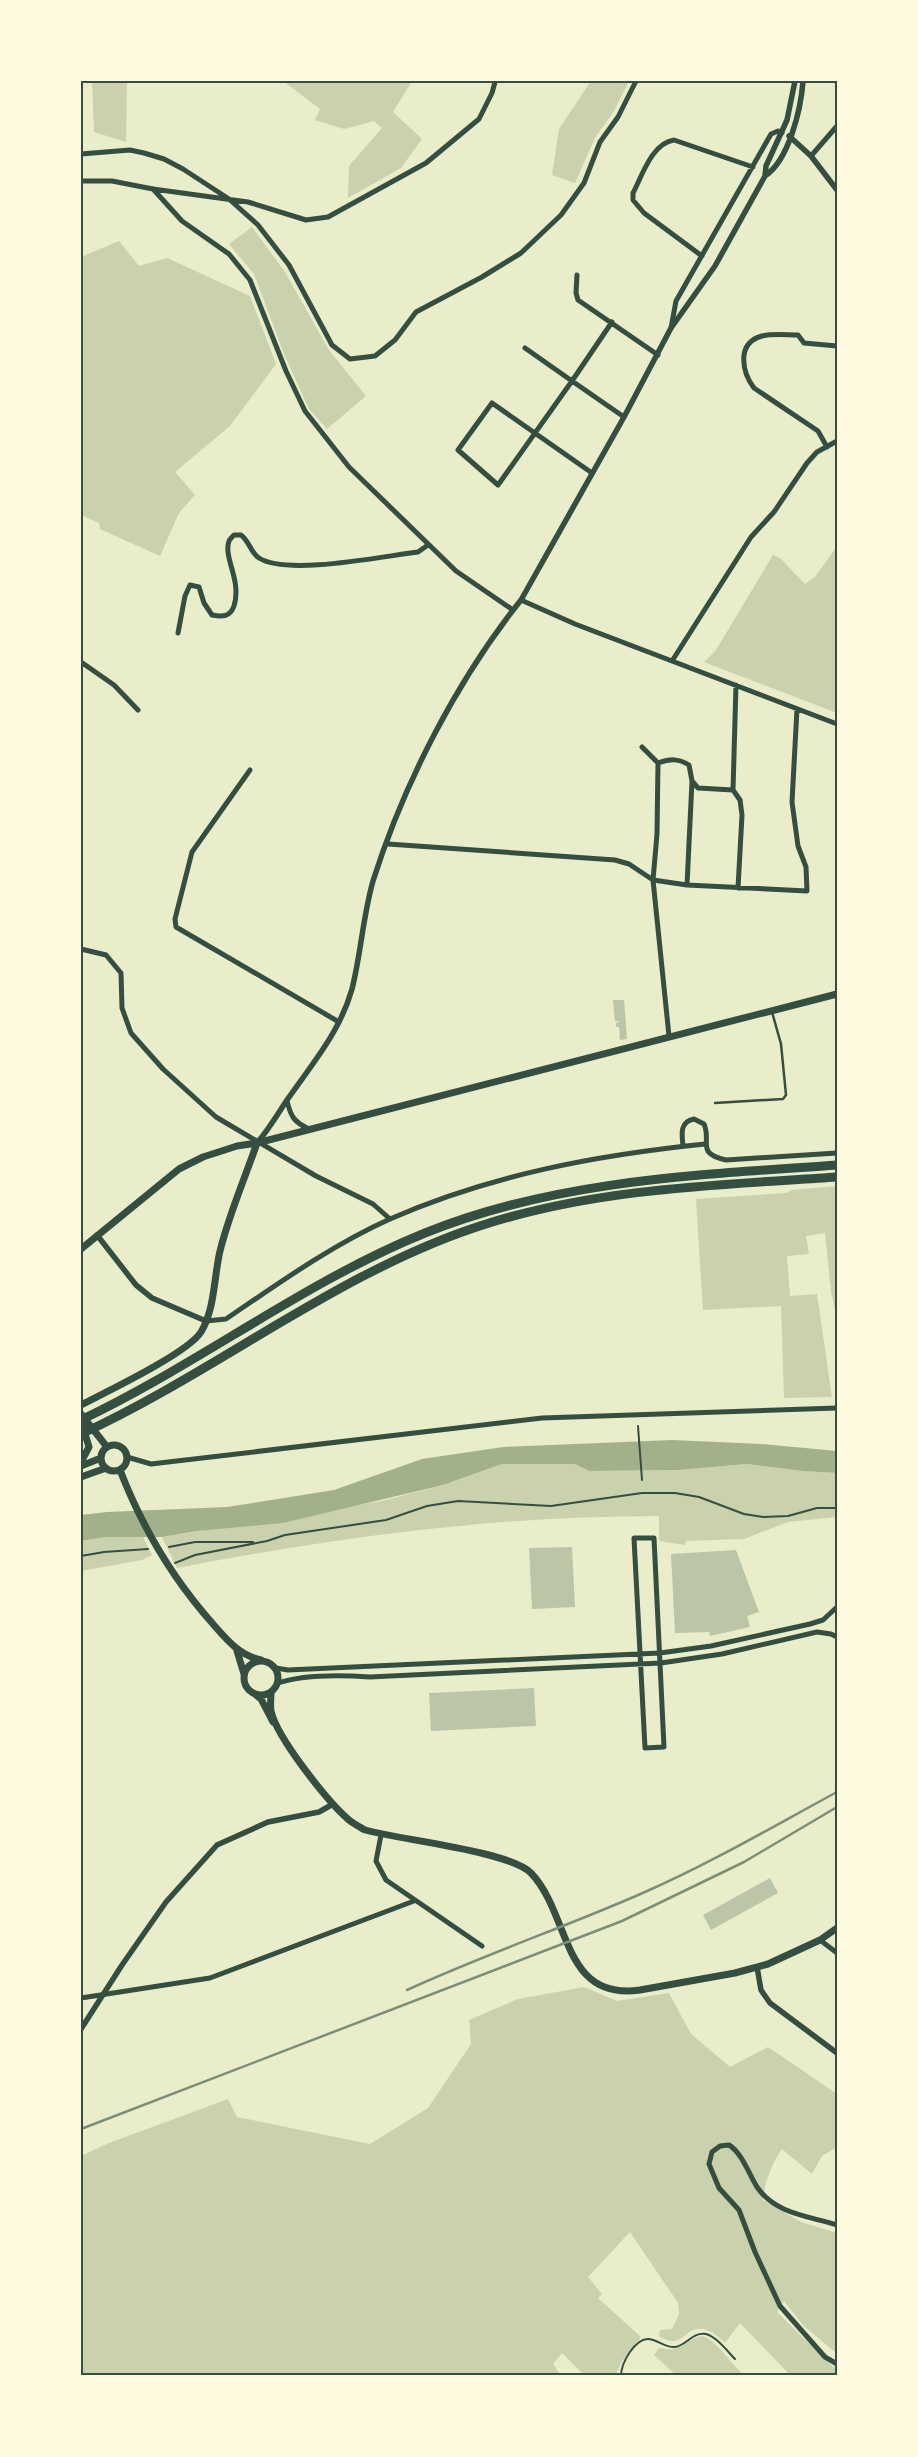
<svg xmlns="http://www.w3.org/2000/svg" width="918" height="2457" viewBox="0 0 918 2457" font-family="Helvetica,sans-serif">
<style>
.green{fill:#cad2ad}
.water{fill:#a3b18a}
.building{fill:#bcc5a7}
.lines{fill:none;stroke-linecap:round;stroke-linejoin:round}
.path{stroke:#344e41;stroke-width:2}
.service{stroke:#344e41;stroke-width:2.5}
.minor{stroke:#344e41;stroke-width:5}
.tertiary{stroke:#344e41;stroke-width:5.5}
.secondary{stroke:#344e41;stroke-width:7}
.motorway{stroke:#344e41;stroke-width:9}
.rail{stroke:#7c8e77;stroke-width:2.5}
.neatline{fill:none;stroke:#344e41;stroke-width:2}
</style>
<rect width="100%" height="100%" fill="#e9edc9"/>
<!-- green -->
<path class="green" d="M 92,81 L 127,81 L 126,142 L 94,132 Z
M 283,81 L 412,81 L 393,112 L 422,139 L 401,168 L 348,198 L 349,166 L 382,128 L 374,121 L 344,129 L 315,120 L 320,109 Z
M 591,81 L 629,81 L 614,111 L 595,138 L 575,183 L 552,175 L 559,129 Z
M 252,227 L 285,272 L 329,350 L 366,396 L 327,429 L 309,409 L 284,354 L 254,274 L 229,244 Z
M 119,241 L 139,266 L 167,258 L 250,296 L 276,364 L 230,426 L 175,472 L 195,495 L 179,513 L 160,556 L 100,529 L 99,523 L 81,515 L 81,257 Z
M 837,546 L 837,713 L 704,662 L 716,650 L 773,555 L 780,558 L 805,584 L 815,577 Z
M 837,1186 L 837,1318 L 831,1292 L 825,1233 L 806,1236 L 809,1254 L 787,1256 L 790,1296 L 817,1294 L 832,1397 L 784,1398 L 781,1306 L 703,1310 L 696,1199 L 786,1193 L 792,1190 Z
M 502,1464 L 575,1464 L 589,1471 L 678,1470 L 747,1464 L 803,1471 L 837,1473 L 837,1517 L 788,1522 L 744,1539 L 686,1541 L 685,1545 L 659,1541 L 659,1516 C 496,1516 337,1537 177,1568 L 162,1537 L 382,1501 L 443,1485 Z
M 106,1537 L 143,1537 L 152,1555 L 142,1560 L 81,1571 L 81,1541 Z
M 584,1987 L 617,2001 L 669,1993 L 691,2034 L 730,2067 L 768,2047 L 837,2094 L 837,2147 L 822,2156 L 812,2174 L 782,2149 C 772,2163 764,2183 763,2200 L 801,2222 L 837,2233 L 837,2354 L 803,2325 L 784,2301 L 777,2312 L 831,2365 L 837,2368 L 837,2376 L 791,2376 L 740,2323 L 725,2343 C 716,2334 703,2324 691,2331 C 685,2335 681,2340 674,2341 C 669,2342 663,2338 659,2336 L 660,2330 L 672,2329 L 679,2314 L 678,2303 L 630,2232 L 588,2277 L 602,2294 L 598,2298 L 641,2337 L 622,2361 L 615,2376 L 585,2376 L 562,2353 L 553,2364 L 561,2376 L 81,2376 L 81,2156 L 109,2143 L 228,2099 L 237,2117 L 370,2144 L 428,2108 L 471,2044 L 469,2020 L 518,1999 Z
M 701,2336 C 716,2338 731,2365 745,2376 L 677,2376 L 654,2355 L 659,2348 C 682,2353 681,2342 701,2336 Z"/>
<!-- water -->
<path class="water" d="M 672,1440 L 761,1444 L 837,1451 L 837,1473 L 803,1471 L 747,1464 L 678,1470 L 589,1471 L 575,1464 L 502,1464 L 443,1485 L 283,1523 L 197,1531 L 162,1537 L 106,1537 L 81,1541 L 81,1515 L 107,1512 L 227,1507 L 334,1490 L 422,1459 L 503,1447 Z"/>
<!-- building -->
<path class="building" d="M 613,1000 L 624,1000 L 627,1039 L 620,1040 L 619,1027 L 616,1027 L 616,1023 L 620,1021 L 615,1021 Z
M 572,1547 L 575,1607 L 532,1609 L 529,1548 Z
M 736,1550 L 759,1612 L 747,1616 L 750,1627 L 710,1636 L 709,1632 L 675,1633 L 671,1554 Z
M 534,1688 L 536,1726 L 431,1731 L 429,1693 Z
M 770,1878 L 778,1893 L 711,1930 L 703,1915 Z"/>
<g class="lines">
<!-- path -->
<path class="path" d="M 638,1426 L 642,1480
M 169,1547 L 195,1542 L 253,1542
M 81,1556 L 104,1552 L 148,1549
M 175,1563 L 195,1555 L 267,1541 L 285,1535 L 386,1520 L 427,1506 L 458,1501 L 551,1506 L 642,1493 L 675,1493 L 699,1497 L 744,1514 L 763,1517 L 788,1516 L 817,1508 L 837,1508
M 621,2376 C 621,2363 635,2338 649,2339 C 658,2340 666,2348 675,2347 C 687,2345 692,2332 706,2334 C 717,2337 727,2351 735,2359"/>
<!-- service -->
<path class="service" d="M 715,1103 L 783,1099 L 786,1095 L 781,1044 L 772,1012"/>
<!-- minor -->
<path class="minor" d="M 81,154 L 130,150 L 144,153 L 164,159 L 183,169 L 229,199 L 258,225 L 289,265 L 332,345 L 350,359 L 375,356 L 395,340 L 416,312 L 482,277 L 521,253 L 561,215 L 584,183 L 600,142 L 618,117 L 636,81
M 811,156 L 837,126
M 81,181 L 112,181 L 153,189 L 248,202 L 306,220 L 328,217 L 426,163 L 479,119 L 492,93 L 495,82
M 153,189 L 182,221 L 229,254 L 250,280 L 286,371 L 305,411 L 349,467 L 456,571 L 513,610
M 702,256 L 644,213 L 633,200 L 633,193 C 642,176 652,143 674,140 L 753,167
M 577,275 L 576,293 L 578,300 L 658,355
M 671,328 L 676,301 L 771,134 L 778,131 L 782,133
M 525,348 L 572,381 L 612,322
M 827,447 L 818,431 L 754,388 C 742,372 736,343 762,336 C 774,333 787,335 798,335 L 804,343 L 837,346
M 592,473 L 492,403 L 458,450 L 498,485 L 572,381 L 624,417
M 521,600 L 575,624 L 837,724
M 178,633 L 185,596 L 190,585 L 199,587 L 204,603 L 212,615 C 223,617 230,617 234,606 C 242,580 223,558 229,541 C 230,539 232,537 234,535 L 241,535 C 250,542 250,552 259,558 C 287,576 384,556 418,552 L 428,545
M 672,661 L 751,537 L 774,512 L 807,463 L 817,452 L 837,441
M 81,662 L 114,685 L 138,710
M 736,685 L 733,790 L 740,800 L 742,815 L 738,888
M 642,747 L 658,763 L 657,834 L 653,880 L 687,885 L 807,891 L 806,867 L 798,846 L 792,802 L 797,709
M 658,763 C 670,759 678,758 689,765 L 692,781 L 698,788 L 733,790
M 250,770 L 192,852 L 175,919 L 176,927 L 339,1022
M 388,844 L 615,860 L 629,864 L 653,880 L 669,1036
M 687,885 L 692,781
M 81,949 L 106,955 L 121,973 L 122,1008 L 131,1033 L 163,1069 L 216,1117 L 316,1176 L 373,1204 L 390,1219
M 287,1101 C 291,1117 294,1122 309,1129
M 683,1146 C 682,1135 679,1122 694,1119 L 704,1124 C 712,1142 695,1153 726,1160 L 837,1153
M 206,1321 L 226,1319 C 279,1283 332,1245 390,1219 C 490,1175 597,1155 705,1144
M 127,1457 L 151,1464 L 542,1418 L 837,1408
M 634,1538 L 654,1538 L 664,1747 L 645,1748 Z
M 276,1668 L 288,1670 L 660,1653 L 711,1646 L 810,1624 L 823,1620 L 837,1607
M 278,1683 C 305,1674 341,1675 370,1677 L 661,1663 L 722,1654 L 817,1632 L 831,1634 L 837,1637
M 381,1835 L 376,1861 L 386,1880 L 482,1946
M 820,1940 L 837,1953
M 81,1998 L 210,1978 L 414,1901
M 837,2225 C 809,2216 775,2214 757,2187 C 749,2174 742,2153 729,2145 L 720,2146 L 712,2152 L 709,2164 L 719,2188 L 739,2210 L 755,2252 L 780,2306 L 825,2357 L 837,2364"/>
<!-- tertiary -->
<path class="tertiary" d="M 789,136 L 811,156 L 837,190
M 765,176 L 766,166 L 787,120 L 795,81
M 257,1143 C 269,1129 277,1115 287,1100 C 312,1064 340,1032 352,989 C 361,953 363,916 373,881 C 404,783 457,680 521,600 L 624,417 L 671,328 L 715,266 L 765,176 C 789,160 801,109 803,81
M 97,1235 L 136,1285 L 152,1298 L 206,1321
M 757,1967 L 761,1990 L 770,2003 L 837,2053
M 81,2029 L 122,1965 L 166,1902 L 217,1845 L 268,1822 L 319,1812 L 333,1804"/>
<!-- secondary -->
<path class="secondary" d="M 81,1249 L 179,1169 L 203,1157 L 237,1146 L 257,1143 L 837,994
M 81,1405 C 106,1392 188,1353 201,1332 C 215,1309 214,1276 220,1251 C 229,1214 245,1178 257,1143
M 81,1414 L 107,1447
M 81,1421 L 89,1447 L 81,1462
M101 1458a13 13 0 1 1 26 0a13 13 0 1 1-26 0Z
M 81,1466 L 101,1458
M 120,1470 C 142,1527 172,1578 213,1624 C 227,1640 239,1655 261,1660
M 81,1477 L 106,1468
M 237,1651 L 244,1674
M244 1678a17 17 0 1 1 34 0a17 17 0 1 1-34 0Z
M 271,1692 C 271,1698 270,1705 271,1711 C 277,1738 328,1802 349,1820 C 354,1824 360,1827 365,1830 C 401,1840 509,1851 531,1873 C 571,1915 561,2001 640,1990 L 735,1973 L 768,1964 L 820,1940 L 837,1928
M 255,1694 L 261,1699 L 273,1722"/>
<!-- motorway -->
<path class="motorway" d="M 81,1420 C 199,1364 304,1282 425,1233 C 556,1180 697,1175 837,1165
M 81,1434 C 218,1371 342,1269 486,1224 C 600,1188 718,1185 837,1177"/>
<!-- rail -->
<path class="rail" d="M 407,1990 C 485,1954 566,1927 645,1892 C 711,1863 774,1826 837,1792
M 81,2129 L 622,1921 L 744,1862 L 837,1807"/>
</g>
<!-- border -->
<rect width="918" height="2457" fill="none" stroke="#fefae0" stroke-width="165"/>
<rect x="82" y="82" width="754" height="2292" class="neatline"/>
</svg>
